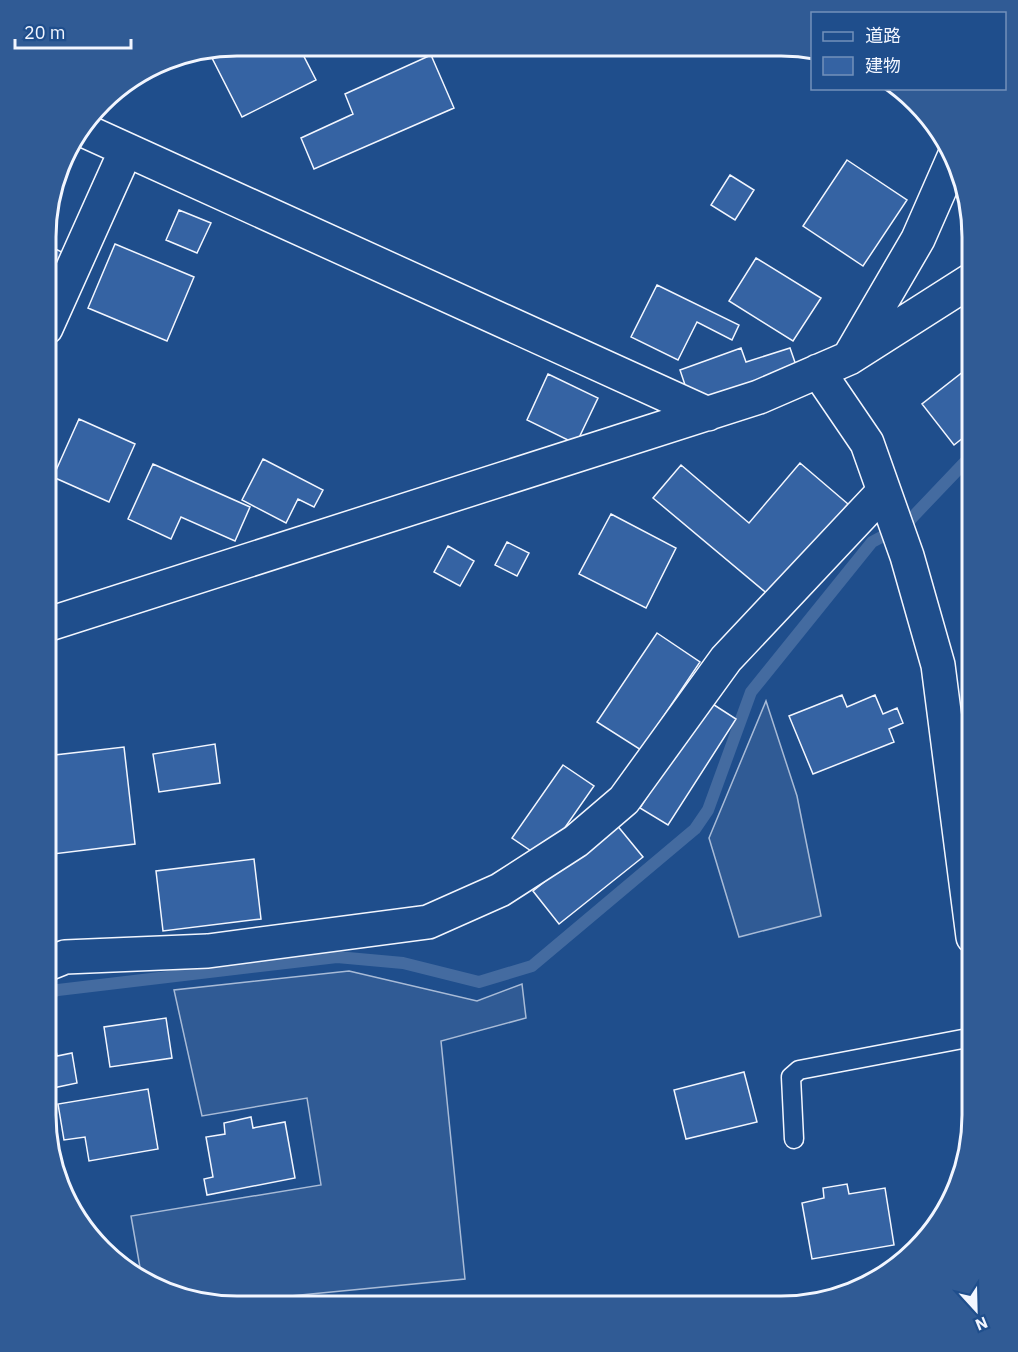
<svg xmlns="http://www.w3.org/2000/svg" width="1018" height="1352" viewBox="0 0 1018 1352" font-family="'IBM Plex Sans','Noto Sans JP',sans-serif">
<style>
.built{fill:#305b95;stroke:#a8bbd7;stroke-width:1.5}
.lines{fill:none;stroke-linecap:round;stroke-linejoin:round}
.stream{stroke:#446ba0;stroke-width:12}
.building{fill:#3563a3;stroke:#f2f6ff;stroke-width:1.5}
.service-casing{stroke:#f2f6ff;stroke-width:21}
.minor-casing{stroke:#f2f6ff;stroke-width:36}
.service{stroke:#1f4e8c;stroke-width:18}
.minor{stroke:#1f4e8c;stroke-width:33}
.rim{fill:none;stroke:#f2f6ff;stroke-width:3}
</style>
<rect width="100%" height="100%" fill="#1f4e8c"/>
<!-- built -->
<path class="built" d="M 766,701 L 797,796 L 821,916 L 739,937 L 709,838 Z
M 349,971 L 477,1001 L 522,984 L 526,1018 L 441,1041 L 465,1279 L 208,1304 L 142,1279 L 131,1216 L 321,1185 L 307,1098 L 202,1116 L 174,990 Z"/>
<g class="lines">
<!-- stream -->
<path class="stream" d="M 45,995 L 58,990 L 337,957 L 403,963 L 479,982 L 532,966 L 695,829 L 708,810 L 751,692 L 872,542 L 906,524 L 967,460 L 973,457"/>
</g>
<!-- building -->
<path class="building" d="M 237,45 L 270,45 L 272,49 L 279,45 L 298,45 L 316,80 L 242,117 L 211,56 L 229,46 Z
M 431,55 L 454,108 L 314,169 L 301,138 L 353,114 L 345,94 Z
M 847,160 L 907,200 L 863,266 L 803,226 Z
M 730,175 L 754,190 L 735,220 L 711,205 Z
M 179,210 L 211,223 L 197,253 L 166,240 Z
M 970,224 L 973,237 L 973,247 L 961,229 Z
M 115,244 L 194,277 L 167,341 L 88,308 Z
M 47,245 L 64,253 L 47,294 Z
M 756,258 L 821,298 L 793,341 L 729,301 Z
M 657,285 L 739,325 L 732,340 L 697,322 L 678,360 L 631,337 Z
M 741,348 L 746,362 L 790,348 L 799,374 L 707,406 L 690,400 L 680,370 Z
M 973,364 L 973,430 L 954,445 L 922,404 Z
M 548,374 L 598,398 L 576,444 L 527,420 Z
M 79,419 L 135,444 L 109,502 L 53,477 Z
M 263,459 L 323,490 L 314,507 L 298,499 L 286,523 L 242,500 Z
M 800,463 L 848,504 L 770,596 L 653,498 L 681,465 L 749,523 Z
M 153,464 L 250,507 L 235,541 L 181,517 L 171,539 L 128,519 Z
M 611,514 L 676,548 L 646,608 L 579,574 Z
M 507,542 L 529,553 L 517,576 L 495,565 Z
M 448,546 L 474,561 L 460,586 L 434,572 Z
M 657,633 L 700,662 L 641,750 L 597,722 Z
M 842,695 L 847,707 L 875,695 L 883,714 L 897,708 L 903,723 L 889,729 L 894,742 L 813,774 L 789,716 Z
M 708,701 L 736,719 L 668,825 L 640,808 Z
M 215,744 L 220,783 L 159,792 L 153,754 Z
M 124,747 L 135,844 L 45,855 L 46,756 Z
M 563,765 L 594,786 L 543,859 L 512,838 Z
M 616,824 L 643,857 L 559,924 L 533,891 Z
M 254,859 L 261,919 L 163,931 L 156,871 Z
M 50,1018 L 57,1056 L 72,1053 L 77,1083 L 53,1088 L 48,1059 L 45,1060 L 45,1019 Z
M 166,1018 L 172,1058 L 110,1067 L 104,1027 Z
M 744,1072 L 757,1122 L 686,1139 L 674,1090 Z
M 148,1089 L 158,1149 L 89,1161 L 85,1137 L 64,1140 L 58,1104 Z
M 251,1117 L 253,1128 L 285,1122 L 295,1178 L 207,1195 L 204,1179 L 213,1177 L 206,1137 L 225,1134 L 224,1123 Z
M 847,1184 L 849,1194 L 885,1188 L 894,1245 L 812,1259 L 802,1203 L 824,1198 L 823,1188 Z"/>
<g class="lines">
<defs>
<path id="service" d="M 794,1139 L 791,1077 L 799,1070 L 973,1037"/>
<path id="minor" d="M 81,129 L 708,414
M 46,328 L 126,150
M 851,354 L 918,239 L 954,157
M 818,371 L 867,443 L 907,556 L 938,665 L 973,937
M 46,625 L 759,397 L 849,358 L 973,279
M 45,965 L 65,957 L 208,951 L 428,922 L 500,890 L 576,841 L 624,800 L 726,659 L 884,491"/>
</defs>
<!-- service casing -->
<use href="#service" class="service-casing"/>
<!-- minor casing -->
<use href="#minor" class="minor-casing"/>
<!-- service -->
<use href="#service" class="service"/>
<!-- minor -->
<use href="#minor" class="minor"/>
</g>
<!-- crop -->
<path d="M0 0H1018V1352H0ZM237 56H781A181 181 0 0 1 962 237V1115A181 181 0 0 1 781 1296H237A181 181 0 0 1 56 1115V237A181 181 0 0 1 237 56Z" fill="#305b95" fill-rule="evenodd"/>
<path class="rim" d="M237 56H781A181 181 0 0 1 962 237V1115A181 181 0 0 1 781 1296H237A181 181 0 0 1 56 1115V237A181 181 0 0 1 237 56Z"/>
<!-- legend -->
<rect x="811" y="12" width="195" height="78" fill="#1f4e8c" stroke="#7391ba" stroke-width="1.5"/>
<rect x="823" y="32" width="30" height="9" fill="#1f4e8c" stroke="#7391ba" stroke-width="1.5"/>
<text x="865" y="42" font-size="18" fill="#f2f6ff">道路</text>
<rect x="823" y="57" width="30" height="18" fill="#3563a3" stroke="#7391ba" stroke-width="1.5"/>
<text x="865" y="72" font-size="18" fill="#f2f6ff">建物</text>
<!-- north arrow -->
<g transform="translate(976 1310) rotate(158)" stroke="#1f4e8c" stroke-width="4.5" paint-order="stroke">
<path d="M0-4.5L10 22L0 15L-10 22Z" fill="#f2f6ff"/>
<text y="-9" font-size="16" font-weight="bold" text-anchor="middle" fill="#f2f6ff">N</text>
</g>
<!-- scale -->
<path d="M15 39v9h116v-9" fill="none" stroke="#f2f6ff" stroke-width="3"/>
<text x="24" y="39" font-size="18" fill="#f2f6ff" stroke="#1f4e8c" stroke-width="4.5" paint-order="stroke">20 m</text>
</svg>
